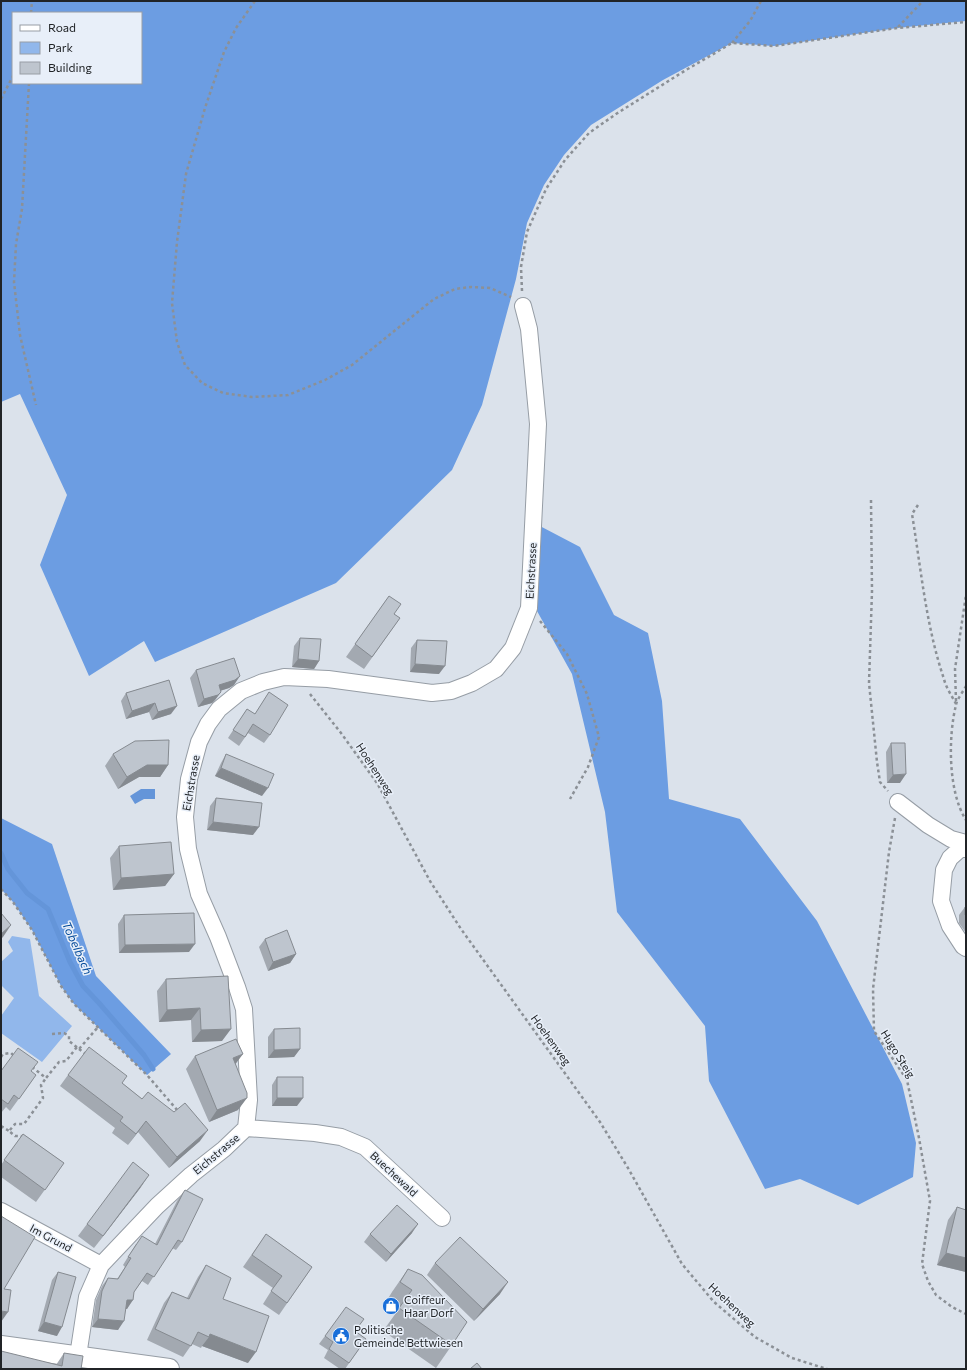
<svg xmlns="http://www.w3.org/2000/svg" width="967" height="1370" viewBox="0 0 967 1370" font-family="Commissioner,sans-serif">
<style>
.green{fill:#91b7eb}
.forest{fill:#6c9de2;fill-rule:evenodd}
.water{fill:#6495d9}
.lines{fill:none;stroke-linecap:round;stroke-linejoin:round}
.stream{stroke:#6495d9;stroke-width:5}
.minor-casing{stroke:#969da5;stroke-width:18}
.major-casing{stroke:#969da5;stroke-width:22}
.path{stroke:#8b9096;stroke-width:2.5;stroke-dasharray:3 3;stroke-linecap:butt}
.minor{stroke:#fff;stroke-width:16}
.major{stroke:#fff;stroke-width:20}
.wall{fill:#a3a9b1}
.shaded-wall{fill:#858a90}
.building{fill:#bec5ce;stroke:#858a90}
.labels{text-anchor:middle;stroke-width:3;stroke-linejoin:round;paint-order:stroke}
.street-label{font-size:11px;fill:#212427;stroke:#e8eff9}
.poi-label{font-size:11px;fill:#212427;stroke:#e8eff9;text-anchor:start}
.water-label{font-size:12px;font-style:italic;fill:#074c9b;stroke:#e8eff9}
</style>
<rect width="100%" height="100%" fill="#dbe2eb"/>
<!-- green -->
<path class="green" d="M 12,936 L 30,939 L 39,996 L 72,1026 L 42,1062 L 1,1033 L 1,1016 L 14,998 L 1,985 L 1,962 L 13,951 L 8,942 Z"/>
<!-- forest -->
<path class="forest" d="M 1,1 L 966,1 L 966,21 L 897,28 L 774,46 L 732,43 L 663,80 L 591,125 L 564,155 L 544,185 L 527,223 L 516,279 L 482,405 L 452,470 L 336,583 L 155,662 L 144,641 L 89,676 L 40,565 L 67,495 L 20,394 L 1,402 ZM 13,13 L 141,13 L 141,83 L 13,83 Z
M 538,525 L 580,547 L 614,615 L 648,633 L 662,701 L 669,799 L 740,819 L 817,921 L 902,1084 L 916,1143 L 913,1177 L 858,1205 L 800,1179 L 765,1189 L 709,1081 L 705,1026 L 617,912 L 605,812 L 572,674 L 532,602 Z
M 1,818 L 52,844 L 96,976 L 171,1054 L 147,1075 L 74,1004 L 61,986 L 32,930 L 13,902 L 1,889 Z"/>
<!-- water -->
<path class="water" d="M 141,789 L 155,789 L 155,799 L 144,799 L 135,804 L 130,796 Z"/>
<g class="lines">
<!-- stream -->
<path class="stream" d="M 1,853 L 8,869 L 27,893 L 48,909 L 70,962 L 83,986 L 99,1003 L 144,1055 L 153,1069"/>
<defs>
<path id="minor" d="M 898,802 L 928,825 L 951,839 L 966,843
M 966,849 L 960,849 L 950,858 L 944,870 L 941,901 L 950,926 L 963,946 L 966,948
M 246,1128 L 315,1133 L 341,1137 L 365,1147 L 442,1218
M 1,1211 L 101,1265
M 78,1356 L 87,1297 L 101,1265 L 157,1206 L 191,1175 L 224,1149 L 246,1128 L 249,1100 L 244,1009 L 237,987 L 218,937 L 199,894 L 188,849 L 185,817 L 189,779 L 199,742 L 208,724 L 219,709 L 241,691 L 263,682 L 284,677 L 328,679 L 432,693 L 451,691 L 472,683 L 496,669 L 513,648 L 529,608 L 538,424 L 529,329 L 523,306"/>
<path id="major" d="M 1,1346 L 169,1369"/>
</defs>
<!-- minor casing -->
<use href="#minor" class="minor-casing"/>
<!-- major casing -->
<use href="#major" class="major-casing"/>
<!-- path -->
<path class="path" d="M 255,1 L 236,28 L 224,52 L 205,108 L 186,174 L 177,242 L 172,303 L 177,342 L 185,365 L 202,383 L 223,393 L 252,397 L 288,395 L 325,380 L 352,365 L 434,299 L 455,289 L 471,287 L 490,288 L 511,297
M 31,13 L 32,1
M 898,27 L 923,1
M 732,43 L 750,21 L 761,1
M 29,83 L 22,209 L 16,244 L 14,282 L 20,335 L 36,405
M 1,99 L 13,76
M 522,291 L 521,267 L 527,232 L 546,189 L 565,160 L 589,133 L 616,114 L 686,70 L 732,43 L 774,46 L 897,28 L 966,22
M 871,500 L 872,591 L 869,683 L 877,762 L 880,782 L 888,791
M 918,505 L 912,514 C 921,569 926,626 944,679 C 946,688 952,696 956,704
M 540,621 L 567,654 L 587,694 L 599,737 L 588,767 L 570,799
M 966,686 C 963,692 957,699 956,705 C 948,737 948,792 966,820
M 310,694 L 341,733 L 377,783 L 430,881 L 461,929 L 600,1122 L 628,1168 L 682,1264 L 714,1302 L 755,1337 L 792,1358 L 827,1369
M 956,701 L 955,669 L 966,595
M 895,818 L 889,852 L 873,989 L 874,1031 L 907,1080 L 919,1138 L 930,1201 L 922,1264 L 928,1281 L 936,1295 L 952,1307 L 966,1314
M 1,889 L 13,902 L 32,930 L 61,986 L 74,1004 L 147,1075 L 178,1111
M 52,1034 L 64,1033 L 69,1036 L 69,1041 L 79,1049 L 98,1027
M 79,1049 L 87,1055
M 1,1057 L 3,1054 L 11,1053 L 14,1056
M 32,1067 L 46,1078 L 59,1062 L 66,1061 L 77,1047
M 1,1126 L 9,1131
M 23,1138 L 21,1136 L 15,1136 L 9,1131 L 15,1124 L 24,1124 L 43,1098 L 41,1085 L 46,1078"/>
<!-- minor -->
<use href="#minor" class="minor"/>
<!-- major -->
<use href="#major" class="major"/>
</g>
<!-- wall -->
<path class="wall" d="M 389,596 L 394,614 L 400,618 L 364,669 L 346,657 Z
M 300,638 L 319,661 L 314,669 L 292,667 L 294,646 Z
M 417,640 L 439,674 L 410,672 L 411,648 Z
M 196,670 L 234,685 L 229,688 L 220,691 L 221,692 L 215,700 L 212,703 L 198,707 L 190,678 Z
M 169,680 L 171,714 L 152,720 L 149,712 L 126,719 L 121,701 L 126,693 Z
M 269,692 L 270,735 L 264,743 L 248,733 L 239,746 L 228,738 L 247,709 L 255,714 Z
M 891,743 L 900,783 L 887,783 L 886,752 Z
M 113,754 L 168,765 L 160,777 L 139,777 L 118,789 L 105,766 Z
M 226,754 L 262,796 L 215,776 L 221,763 Z
M 216,798 L 253,835 L 207,830 L 210,806 Z
M 119,846 L 174,874 L 165,886 L 113,890 L 110,858 Z
M 965,907 L 966,907 L 966,933 L 959,923 L 959,915 Z
M 124,915 L 189,952 L 119,953 L 118,924 Z
M 265,939 L 296,954 L 290,963 L 268,971 L 259,947 Z
M 228,976 L 222,1041 L 192,1042 L 191,1020 L 159,1022 L 157,991 L 166,979 Z
M 274,1029 L 300,1049 L 294,1057 L 268,1058 L 268,1037 Z
M 195,1056 L 235,1064 L 238,1110 L 209,1122 L 186,1069 Z
M 1,1071 L 31,1072 L 36,1075 L 10,1111 L 6,1107 L 1,1113 Z
M 68,1075 L 122,1083 L 142,1099 L 200,1141 L 169,1168 L 138,1132 L 128,1145 L 112,1133 L 115,1128 L 60,1086 Z
M 277,1077 L 297,1106 L 272,1106 L 272,1085 Z
M 23,1134 L 64,1163 L 36,1202 L 1,1177 L 1,1165 Z
M 141,1187 L 94,1248 L 78,1236 L 87,1224 Z
M 183,1193 L 182,1242 L 176,1250 L 172,1248 L 148,1285 L 142,1281 L 134,1292 L 127,1309 L 125,1309 L 118,1330 L 92,1327 L 96,1300 L 102,1286 L 108,1278 L 117,1279 L 125,1267 L 123,1265 L 136,1244 L 155,1244 L 177,1201 Z
M 957,1207 L 966,1210 L 966,1272 L 937,1265 L 948,1220 Z
M 412,1233 L 386,1262 L 364,1242 L 370,1234 Z
M 266,1234 L 312,1267 L 279,1315 L 263,1304 L 273,1288 L 243,1267 Z
M 435,1263 L 500,1294 L 474,1321 L 427,1275 Z
M 206,1265 L 223,1299 L 248,1363 L 202,1346 L 201,1348 L 192,1344 L 183,1357 L 147,1340 L 164,1303 L 172,1292 L 187,1298 L 198,1277 Z
M 408,1269 L 452,1345 L 436,1368 L 383,1331 L 396,1313 L 384,1305 L 392,1292 Z
M 58,1272 L 57,1336 L 38,1331 L 52,1280 Z
M 355,1332 L 366,1339 L 345,1369 L 340,1369 L 324,1358 L 328,1350 L 319,1344 L 325,1336 Z
M 64,1353 L 81,1369 L 1,1369 L 56,1365 Z"/>
<!-- shaded-wall -->
<path class="shaded-wall" d="M 298,659 L 319,661 L 314,669 L 292,667 Z
M 415,664 L 445,666 L 439,674 L 410,672 Z
M 240,676 L 234,685 L 229,688 L 213,693 L 219,685 Z
M 221,692 L 215,700 L 212,703 L 198,707 L 204,699 Z
M 155,703 L 149,712 L 126,719 L 132,711 Z
M 177,706 L 171,714 L 152,720 L 158,712 Z
M 147,765 L 168,765 L 160,777 L 139,777 L 118,789 L 127,777 Z
M 221,768 L 268,788 L 262,796 L 215,776 Z
M 906,774 L 900,783 L 887,783 L 893,775 Z
M 213,822 L 259,827 L 253,835 L 207,830 Z
M 174,874 L 165,886 L 113,890 L 121,878 Z
M 11,925 L 3,937 L 1,939 L 1,934 Z
M 195,944 L 189,952 L 119,953 L 125,945 Z
M 296,954 L 290,963 L 268,971 L 273,962 Z
M 200,1008 L 191,1020 L 159,1022 L 167,1010 Z
M 231,1029 L 222,1041 L 192,1042 L 201,1030 Z
M 300,1049 L 294,1057 L 268,1058 L 274,1050 Z
M 243,1054 L 234,1066 L 233,1058 Z
M 247,1098 L 238,1110 L 209,1122 L 217,1110 Z
M 277,1098 L 303,1098 L 297,1106 L 272,1106 Z
M 146,1121 L 138,1132 L 128,1145 L 136,1134 Z
M 208,1130 L 200,1141 L 169,1168 L 177,1157 Z
M 149,1175 L 141,1187 L 94,1248 L 103,1236 Z
M 418,1224 L 412,1233 L 386,1262 L 391,1254 Z
M 946,1253 L 966,1258 L 966,1272 L 937,1265 Z
M 508,1282 L 500,1294 L 474,1321 L 483,1309 Z
M 127,1300 L 133,1300 L 127,1309 L 121,1308 Z
M 1,1311 L 8,1312 L 1,1322 Z
M 98,1319 L 124,1321 L 118,1330 L 92,1327 Z
M 44,1322 L 62,1327 L 57,1336 L 38,1331 Z
M 210,1334 L 256,1352 L 248,1363 L 202,1346 L 209,1337 Z"/>
<!-- building -->
<path class="building" d="M 389,596 L 401,604 L 394,614 L 400,618 L 372,657 L 355,644 Z
M 300,638 L 321,639 L 319,661 L 298,659 Z
M 417,640 L 447,641 L 445,666 L 415,664 Z
M 234,658 L 240,676 L 235,680 L 219,685 L 221,692 L 218,695 L 204,699 L 196,670 Z
M 169,680 L 177,706 L 158,712 L 155,703 L 132,711 L 126,693 Z
M 269,692 L 288,705 L 270,735 L 253,724 L 245,737 L 233,730 L 247,709 L 255,714 Z
M 169,740 L 168,765 L 147,765 L 127,777 L 113,754 L 135,741 Z
M 891,743 L 905,743 L 906,774 L 893,775 Z
M 226,754 L 274,774 L 268,788 L 221,768 Z
M 216,798 L 262,803 L 259,827 L 213,822 Z
M 171,842 L 174,874 L 121,878 L 119,846 Z
M 965,907 L 966,907 L 966,916 L 965,915 Z
M 1,913 L 11,925 L 1,934 Z
M 194,913 L 195,944 L 125,945 L 124,915 Z
M 287,930 L 296,954 L 273,962 L 265,939 Z
M 228,976 L 231,1029 L 201,1030 L 200,1008 L 167,1010 L 166,979 Z
M 300,1028 L 300,1049 L 274,1050 L 274,1029 Z
M 236,1039 L 243,1054 L 233,1058 L 247,1093 L 247,1098 L 217,1110 L 195,1056 Z
M 89,1047 L 127,1076 L 122,1083 L 142,1099 L 148,1092 L 174,1112 L 185,1103 L 208,1130 L 177,1157 L 146,1121 L 136,1134 L 120,1121 L 123,1117 L 68,1075 Z
M 18,1048 L 38,1062 L 31,1071 L 36,1075 L 19,1099 L 14,1095 L 8,1104 L 1,1099 L 1,1071 Z
M 277,1077 L 303,1077 L 303,1098 L 277,1098 Z
M 23,1134 L 64,1163 L 45,1190 L 4,1160 Z
M 133,1162 L 149,1175 L 103,1236 L 87,1224 Z
M 185,1190 L 203,1199 L 182,1242 L 178,1240 L 154,1277 L 147,1273 L 134,1292 L 133,1300 L 127,1300 L 124,1321 L 98,1319 L 102,1291 L 108,1278 L 118,1279 L 131,1258 L 128,1257 L 142,1236 L 157,1245 L 183,1193 Z
M 397,1205 L 418,1224 L 391,1254 L 370,1234 Z
M 957,1207 L 966,1210 L 966,1258 L 946,1253 Z
M 1,1216 L 35,1237 L 4,1289 L 11,1290 L 8,1312 L 1,1311 Z
M 266,1234 L 312,1267 L 287,1303 L 271,1291 L 282,1276 L 252,1255 Z
M 460,1237 L 508,1282 L 483,1309 L 435,1263 Z
M 206,1265 L 231,1278 L 223,1299 L 269,1316 L 256,1352 L 210,1334 L 209,1337 L 198,1332 L 191,1346 L 155,1329 L 172,1292 L 189,1299 Z
M 408,1269 L 422,1275 L 467,1322 L 452,1345 L 399,1308 L 412,1290 L 400,1282 Z
M 58,1272 L 76,1277 L 62,1327 L 44,1322 Z
M 346,1307 L 364,1319 L 355,1331 L 366,1339 L 349,1363 L 329,1349 L 333,1342 L 325,1336 Z
M 1,1351 L 62,1366 L 64,1353 L 83,1356 L 81,1369 L 1,1369 Z
M 477,1363 L 482,1369 L 470,1369 Z"/>
<!-- icons -->
<defs>
<symbol id="shop-disc" viewBox="-11 -11 22 22"><circle r="9.5" fill="#196fd9" stroke="#e8eff9"/><path d="M-5-2.5h2.3a2.7 3.5 0 0 1 5.4 0H5L5.5 6h-11ZM-1.5-2.5h3a1.5 2.3 0 0 0-3 0Z" fill="#fff"/></symbol>
<symbol id="civic-disc" viewBox="-11 -11 22 22"><circle r="9.5" fill="#196fd9" stroke="#e8eff9"/><path d="M-.6-6.5H3V-4.5H.6V-3L4-1V1h2V6H-6V1h2V-1L-.6-3ZM-1.2 2.5V6h2.4V2.5Z" fill="#fff"/></symbol>
</defs>
<g fill-rule="evenodd">
<use href="#shop-disc" x="381" y="1296" width="20" height="20"/>
<use href="#civic-disc" x="331" y="1326" width="20" height="20"/>
</g>
<g class="labels">
<!-- street labels -->
<g class="street-label">
<text transform="translate(531 571) rotate(-87)" y="4">Eichstrasse</text>
<text transform="translate(375 769) rotate(57)" y="4">Hoehenweg</text>
<text transform="translate(191 783) rotate(-80)" y="4">Eichstrasse</text>
<text transform="translate(551 1040) rotate(54)" y="4">Hoehenweg</text>
<text transform="translate(898 1054) rotate(58)" y="4">Hugo Steig</text>
<text transform="translate(216 1154) rotate(-40)" y="4">Eichstrasse</text>
<text transform="translate(394 1174) rotate(43)" y="4">Buechewald</text>
<text transform="translate(51 1238) rotate(28)" y="4">Im Grund</text>
<text transform="translate(732 1305) rotate(43)" y="4">Hoehenweg</text>
</g>
<!-- poi labels -->
<g class="poi-label">
<text x="404" y="1304">Coiffeur<tspan x="404" dy="13">Haar Dorf</tspan></text>
<text x="354" y="1334">Politische<tspan x="354" dy="13">Gemeinde Bettwiesen</tspan></text>
</g>
<!-- water labels -->
<g class="water-label">
<text transform="translate(77 948) rotate(66)" y="4">Tobelbach</text>
</g>
</g>
<!-- border -->
<rect width="967" height="1370" fill="none" stroke="#212427" stroke-width="4"/>
<!-- legend -->
<rect x="12" y="12" width="130" height="72" fill="#e8eff9" stroke="#989ea5"/>
<rect x="20" y="25" width="20" height="6" fill="#ffffff" stroke="#989ea5"/>
<text x="48" y="32" font-size="12" fill="#212427">Road</text>
<rect x="20" y="42" width="20" height="12" fill="#91b7eb" stroke="#989ea5"/>
<text x="48" y="52" font-size="12" fill="#212427">Park</text>
<rect x="20" y="62" width="20" height="12" fill="#bec5ce" stroke="#989ea5"/>
<text x="48" y="72" font-size="12" fill="#212427">Building</text>
</svg>
